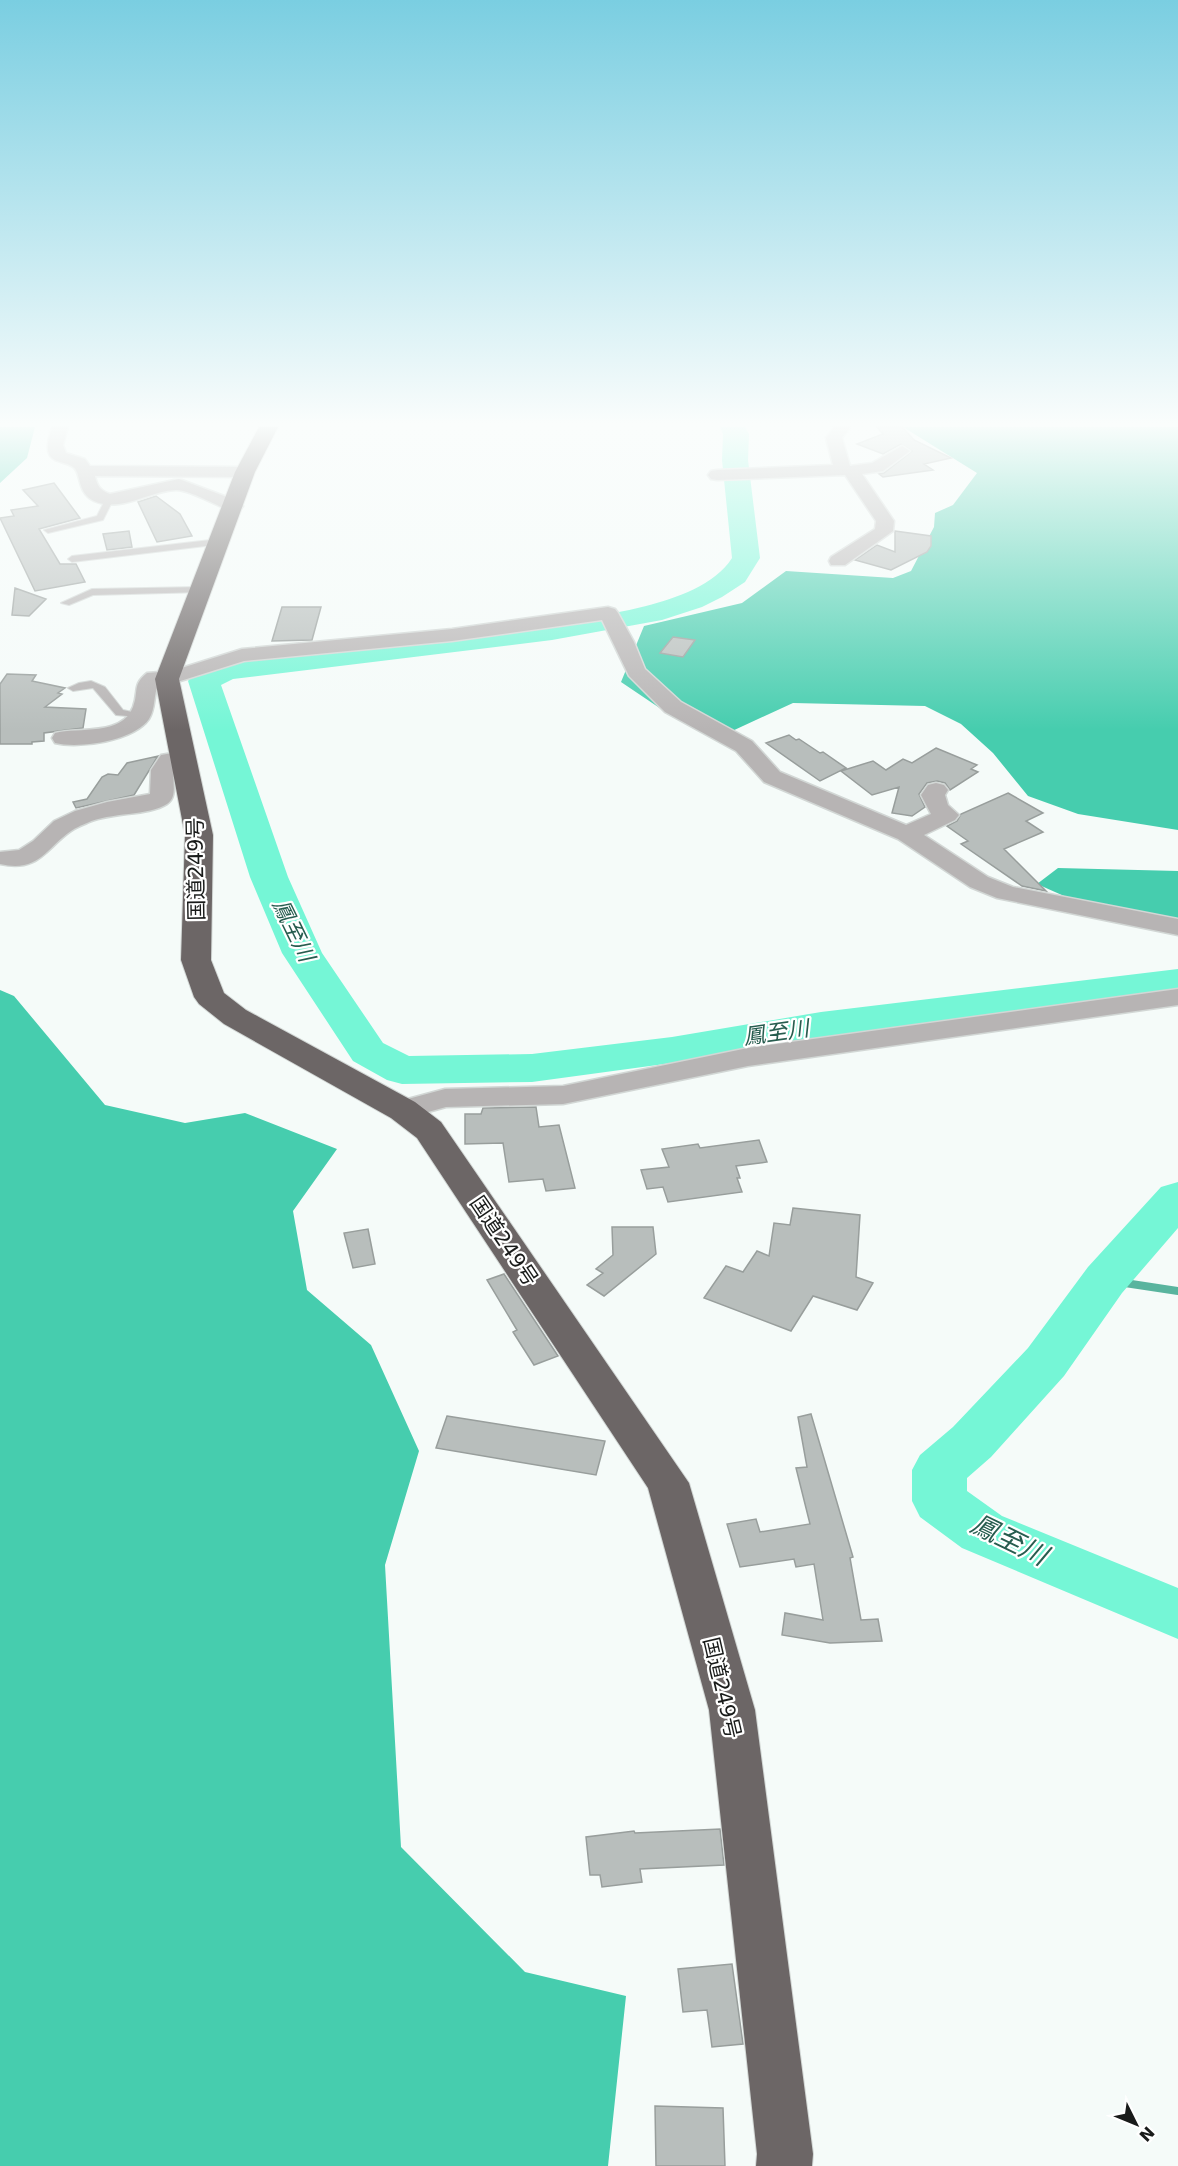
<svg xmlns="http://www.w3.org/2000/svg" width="1178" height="2166" viewBox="0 0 1178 2166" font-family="'DejaVu Sans','Noto Sans JP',sans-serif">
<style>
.forest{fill:#46cdae}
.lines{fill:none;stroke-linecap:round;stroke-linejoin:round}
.stream{stroke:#59b49e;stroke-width:8}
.river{fill:#75f6d6;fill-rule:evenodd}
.building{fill:#b8bebc;stroke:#989e9c;stroke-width:1.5}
.lane-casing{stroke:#d2d7d5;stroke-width:2}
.street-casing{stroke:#d2d7d5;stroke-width:3}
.highway-casing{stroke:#d2d7d5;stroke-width:2}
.lane{fill:#b7b4b4;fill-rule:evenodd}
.street{fill:#b7b4b4;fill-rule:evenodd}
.highway{fill:#6c6666;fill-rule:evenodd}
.labels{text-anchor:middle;stroke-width:4.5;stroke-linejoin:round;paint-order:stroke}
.street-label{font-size:21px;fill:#191b1a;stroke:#fff}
.water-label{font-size:22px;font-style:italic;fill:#275d4f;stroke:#fff}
.near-water-label{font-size:27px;font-style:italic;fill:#275d4f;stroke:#fff}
</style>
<rect width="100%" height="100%" fill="#f5fbf9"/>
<!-- forest -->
<path class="forest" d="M 0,427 L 35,427 L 27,458 L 0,483 Z
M 903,427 L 1178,427 L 1178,830 L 1078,814 L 1028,796 L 993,753 L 961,724 L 925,706 L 793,703 L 730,732 L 670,715 L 621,682 L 644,626 L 742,603 L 786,571 L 893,578 L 911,571 L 934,527 L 935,513 L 953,505 L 977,473 Z
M 1058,868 L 1178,871 L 1178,921 L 1082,904 L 1037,884 Z
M 0,990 L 14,996 L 105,1105 L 185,1123 L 245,1113 L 337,1149 L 293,1211 L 307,1290 L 371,1345 L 419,1451 L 385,1565 L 401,1847 L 525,1972 L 626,1996 L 608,2166 L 0,2166 Z"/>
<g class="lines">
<!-- stream -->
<path class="stream" d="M 1105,1280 L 1178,1291"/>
<!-- river -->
<path class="river" d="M 720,427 L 745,427 L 749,434 L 748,460 L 760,558 L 745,582 L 722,597 L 702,607 L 662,620 L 552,640 L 233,679 L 221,685 L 288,877 L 322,953 L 383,1043 L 409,1056 L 532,1054 L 672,1037 L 821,1012 L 1178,969 L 1178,993 L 821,1038 L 672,1063 L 532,1082 L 402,1084 L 387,1080 L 353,1061 L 282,953 L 250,877 L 188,681 C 196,669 211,664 225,660 C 308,651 391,641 474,631 C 531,624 591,620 646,606 C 676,598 715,585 732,558 L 722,460 L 723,434 Z
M 1178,1182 L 1178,1228 L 1122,1293 L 1064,1376 L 991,1457 L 967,1478 L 967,1491 L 1002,1516 L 1178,1588 L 1178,1639 L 962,1548 L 920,1517 L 912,1501 L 912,1470 L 920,1455 L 953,1427 L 1028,1348 L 1088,1267 L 1161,1187 Z"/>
</g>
<!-- building -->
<path class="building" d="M 877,427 L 902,427 L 914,440 L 951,458 L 924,464 L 933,470 L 883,477 L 879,474 L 884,473 L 912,451 L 901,444 L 883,454 L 857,444 L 883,434 Z
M 54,483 L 80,518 L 39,529 L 60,564 L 76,564 L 85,582 L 35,591 L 0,518 L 14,516 L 11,510 L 38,506 L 23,490 Z
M 156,496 L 180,514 L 192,536 L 157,542 L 138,502 Z
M 129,531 L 132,547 L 107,550 L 103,534 Z
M 895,531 L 931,536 L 931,546 L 927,552 L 891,570 L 855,560 L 877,545 L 895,552 Z
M 15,588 L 46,599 L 29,616 L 12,615 Z
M 282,607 L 321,607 L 312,640 L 272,641 Z
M 673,637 L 695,640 L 683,657 L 660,653 Z
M 7,674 L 36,675 L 32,681 L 65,688 L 58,693 L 62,694 L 45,707 L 86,709 L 83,728 L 44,733 L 44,741 L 32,742 L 32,744 L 0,744 L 0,684 Z
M 789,735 L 796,740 L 799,739 L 820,753 L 823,752 L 846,768 L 820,781 L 766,743 Z
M 936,748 L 977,765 L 971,769 L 978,772 L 950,790 L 945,783 L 937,781 L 927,783 L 919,794 L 925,807 L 912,816 L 892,813 L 899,787 L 872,795 L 841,771 L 873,761 L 886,770 L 903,759 L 912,763 Z
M 158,756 L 134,795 L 76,808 L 73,802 L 87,799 L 102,777 L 108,774 L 118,775 L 127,763 Z
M 1008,793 L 1043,813 L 1026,821 L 1043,832 L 1004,849 L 1046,891 L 1022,886 L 961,844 L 968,841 L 947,826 L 957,821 L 961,814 Z
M 536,1107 L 539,1127 L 559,1125 L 575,1188 L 546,1191 L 543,1179 L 509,1182 L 503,1143 L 465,1144 L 465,1114 L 481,1114 L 483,1108 Z
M 759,1140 L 767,1162 L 736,1166 L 740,1178 L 737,1178 L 742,1192 L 668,1202 L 663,1187 L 647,1189 L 641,1170 L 669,1167 L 662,1149 L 698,1144 L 700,1148 Z
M 793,1208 L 860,1215 L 856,1277 L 873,1283 L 857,1310 L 813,1296 L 791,1331 L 704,1298 L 726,1266 L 743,1272 L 757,1251 L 769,1256 L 774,1223 L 790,1225 Z
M 612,1227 L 653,1227 L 656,1254 L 604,1296 L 587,1285 L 603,1273 L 596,1269 L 613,1255 Z
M 368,1229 L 375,1264 L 353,1268 L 344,1233 Z
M 504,1274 L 558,1356 L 534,1365 L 513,1332 L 517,1330 L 487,1280 Z
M 811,1414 L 853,1557 L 850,1558 L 861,1620 L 878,1619 L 882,1641 L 830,1643 L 782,1635 L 785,1613 L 823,1620 L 814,1564 L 796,1567 L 794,1559 L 740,1567 L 727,1524 L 756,1519 L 760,1532 L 810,1524 L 796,1468 L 807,1467 L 798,1417 Z
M 447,1416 L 605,1441 L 596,1475 L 436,1448 Z
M 720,1829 L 724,1865 L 640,1869 L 642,1882 L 602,1887 L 600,1875 L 590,1875 L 586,1837 L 634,1831 L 635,1833 Z
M 732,1964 L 743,2044 L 712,2047 L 707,2010 L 683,2012 L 678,1969 Z
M 655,2106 L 723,2108 L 725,2166 L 656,2166 Z"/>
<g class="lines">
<defs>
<path id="lane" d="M 106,498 L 113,500 L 103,520 L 48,533 L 44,530 L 97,516 Z
M 219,539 L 222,540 L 222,544 L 72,562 L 68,559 L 72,556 Z
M 200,587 L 205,590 L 203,592 L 93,595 L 69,605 L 61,603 L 92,589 Z
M 91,681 L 105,687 L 123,710 L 132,712 L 144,705 L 149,708 L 138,717 L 116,715 L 93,688 L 73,691 L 68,688 L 79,683 Z"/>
<path id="street" d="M 52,427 L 68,427 L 63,445 L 66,453 L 85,459 L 90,466 L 245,467 L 251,468 L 254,472 L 251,476 L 245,477 L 95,476 C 97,486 101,491 110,494 L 179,479 L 240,502 L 243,506 L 240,510 L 228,510 C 216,505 187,489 176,490 C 149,491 120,513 94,501 C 76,492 82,473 73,467 C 68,463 61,463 55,460 C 43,454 49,438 52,427 Z
M 834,427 L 850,427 L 842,438 L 850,466 L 872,463 L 902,446 L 910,451 L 883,471 L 862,474 L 894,521 L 893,531 L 845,565 L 831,565 L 829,561 L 831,557 L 875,529 L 876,521 L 845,475 L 717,480 L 711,479 L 708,475 L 711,471 L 717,470 L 833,465 L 826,438 Z
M 608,607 L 615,609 L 618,613 L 634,642 L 645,669 L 681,702 L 752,741 L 780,772 L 906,825 L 931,814 L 921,795 L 928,785 L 936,783 L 944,785 L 948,790 L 945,795 L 948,805 L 959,815 L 955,820 L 924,835 L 988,877 L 1013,887 L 1178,919 L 1178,935 L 997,898 L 970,887 L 898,839 L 764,782 L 736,751 L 665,712 L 629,676 L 602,620 L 452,641 L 244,661 L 174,683 L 167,685 L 159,683 C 153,694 156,708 149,719 C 134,741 79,749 55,743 L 52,738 L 55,733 C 79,727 122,736 133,707 C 139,691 132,685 147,673 L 172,671 L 242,649 L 452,629 Z
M 184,751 L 192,753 L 195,758 L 192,763 L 176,766 C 169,777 180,795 167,804 C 149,816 110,812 87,823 C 82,825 75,828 71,831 C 46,848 39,873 0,864 L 0,852 L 19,850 L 33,841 L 54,821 L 75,811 L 107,802 L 150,794 L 151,770 L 161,755 Z
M 1178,989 L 1178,1005 L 748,1066 L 563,1104 L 446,1107 L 403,1119 L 393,1117 L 389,1110 L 393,1103 L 445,1089 L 563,1086 L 748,1048 Z"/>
<path id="highway" d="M 259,427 L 278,427 L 255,472 L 179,679 L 213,835 L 211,960 L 224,993 L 246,1010 L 415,1102 L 441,1122 L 689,1483 L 755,1710 L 813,2154 L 812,2166 L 756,2166 L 757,2154 L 709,1710 L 648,1488 L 417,1138 L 391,1118 L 224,1024 L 199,1004 L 194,997 L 181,960 L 185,835 L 155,679 L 235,472 Z"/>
</defs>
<!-- lane casing -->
<use href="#lane" class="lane-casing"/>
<!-- street casing -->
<use href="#street" class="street-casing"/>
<!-- highway casing -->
<use href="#highway" class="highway-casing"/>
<!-- lane -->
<use href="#lane" class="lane"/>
<!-- street -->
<use href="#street" class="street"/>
<!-- highway -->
<use href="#highway" class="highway"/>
</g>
<!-- sky -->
<linearGradient id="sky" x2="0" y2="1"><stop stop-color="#7acee1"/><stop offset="0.58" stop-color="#fafdfc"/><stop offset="1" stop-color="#fafdfc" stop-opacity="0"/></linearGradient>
<rect width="1178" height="730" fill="url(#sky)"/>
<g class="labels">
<!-- street labels -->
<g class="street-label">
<text transform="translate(196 869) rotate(-91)" y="7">国道249号</text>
<text transform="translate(504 1241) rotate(56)" y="7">国道249号</text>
<text transform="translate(722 1688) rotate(77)" y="7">国道249号</text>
</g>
<!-- water labels -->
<g class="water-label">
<text transform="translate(294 930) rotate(64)" y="8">鳳至川</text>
<text transform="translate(776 1032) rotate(-8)" y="8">鳳至川</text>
</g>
<!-- near-water labels -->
<g class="near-water-label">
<text transform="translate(1009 1540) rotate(26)" y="9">鳳至川</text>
</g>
</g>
<!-- north arrow -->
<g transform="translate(1136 2124) rotate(133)" stroke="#ffffff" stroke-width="4.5" paint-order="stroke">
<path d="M0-4.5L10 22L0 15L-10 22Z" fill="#191b1a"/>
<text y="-9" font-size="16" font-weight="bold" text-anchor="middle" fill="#191b1a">N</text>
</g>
</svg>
